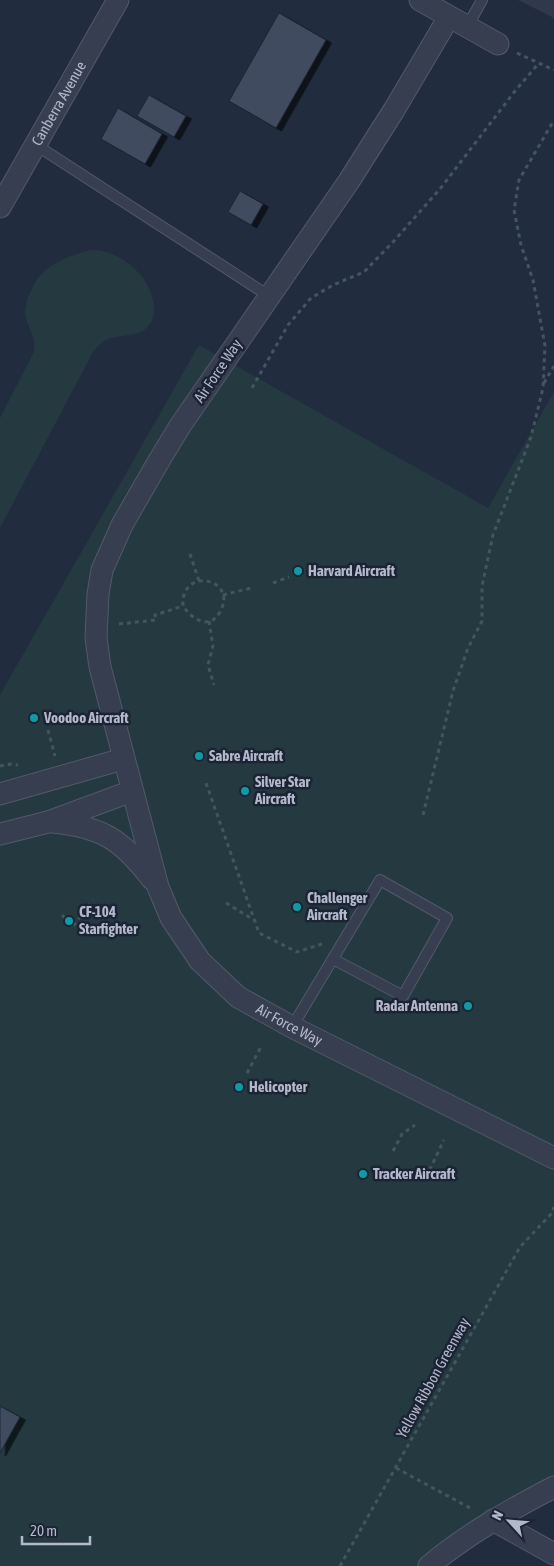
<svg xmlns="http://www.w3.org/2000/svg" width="554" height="1566" viewBox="0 0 554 1566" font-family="'Asap Condensed',sans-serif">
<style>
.airport{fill:#30394c}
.green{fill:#243a40}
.building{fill:#414b61;stroke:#1e2536;filter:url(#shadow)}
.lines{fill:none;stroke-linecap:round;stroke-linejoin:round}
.lane-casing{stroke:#52596a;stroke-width:12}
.street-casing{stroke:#52596a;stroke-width:23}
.path{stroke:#42575d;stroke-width:3;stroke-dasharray:4 4;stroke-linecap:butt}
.lane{stroke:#373e4f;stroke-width:10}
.street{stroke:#373e4f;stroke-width:21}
.culture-dot{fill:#0f9aa8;stroke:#1c2334;stroke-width:2}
.labels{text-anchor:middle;stroke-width:5;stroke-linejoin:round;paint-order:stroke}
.street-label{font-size:15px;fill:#b2b9ca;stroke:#1c2334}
.poi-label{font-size:15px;font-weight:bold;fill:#b2b9ca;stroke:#1c2334;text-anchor:start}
</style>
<defs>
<filter id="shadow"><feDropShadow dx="5.5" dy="3" stdDeviation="0" flood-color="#0009"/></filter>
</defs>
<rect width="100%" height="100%" fill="#222c3f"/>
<!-- airport -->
<path class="airport" d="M 518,0 L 554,0 L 554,18 Z"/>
<!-- green -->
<path class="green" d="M 93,250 C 119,250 149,275 153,301 C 154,309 155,317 150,324 C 142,335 128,335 115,337 C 106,338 99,345 93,352 L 0,528 L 0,418 L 34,352 C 34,349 35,344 34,340 C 32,331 25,322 25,311 C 26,299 34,281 43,272 C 54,262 78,252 93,250 Z
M 199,345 L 488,508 L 554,392 L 554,1487 L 429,1566 L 0,1566 L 0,695 Z"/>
<!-- building -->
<path class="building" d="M 279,13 L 326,40 L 276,128 L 229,101 Z
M 149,95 L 186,116 L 174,137 L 137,116 Z
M 118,108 L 162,134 L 145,164 L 101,139 Z
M 240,191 L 263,204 L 251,225 L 228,212 Z
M 0,1406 L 20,1417 L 0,1453 Z"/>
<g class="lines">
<defs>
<path id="lane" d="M 467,27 L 482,0
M 36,145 L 269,296
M 292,1027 L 380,880 L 447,918 L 403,996 L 333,959"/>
<g id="street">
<path d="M 420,0 L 498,44"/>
<path id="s1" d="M 449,17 L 394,110 L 349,181 L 180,426 L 157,464 L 122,525 L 102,570 L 98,594 L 96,638 L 100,667 L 158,887 L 171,918 L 200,961 L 238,997 L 292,1027 L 554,1158"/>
<path id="s2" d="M 0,207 L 118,0"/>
<path d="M 0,794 L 123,759"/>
<path d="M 53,822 C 103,827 122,840 152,879"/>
<path d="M 0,834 L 48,822 L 132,791"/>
<path d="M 493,1520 L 554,1554"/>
<path d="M 429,1566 C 467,1534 510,1510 554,1487"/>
</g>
</defs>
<!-- lane casing -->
<use href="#lane" class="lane-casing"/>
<!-- street casing -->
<use href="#street" class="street-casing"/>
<!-- path -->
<path class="path" d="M 517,53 L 554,70
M 544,383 L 554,366
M 252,388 L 288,325 L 311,298 L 333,285 L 364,272 L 392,243 L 440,189 L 515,91 L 539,63
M 190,554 L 199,581
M 273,583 L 289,577
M 223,595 L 251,588
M 209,621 L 213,646 L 208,665 L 214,685
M 119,624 L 156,620 L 155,615 L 183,606 C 180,566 239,578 220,612 C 209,631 192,619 183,606
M 48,730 L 55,756
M 0,766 L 10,764 L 18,765
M 206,783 L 259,933 L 297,952 L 322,944
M 423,815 L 453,691 L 468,648 L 482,621 L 482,586 L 493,535 L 531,437 L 543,388 L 545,346 L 533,280 L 521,245 L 514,210 L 519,180 L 554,120
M 226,903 L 254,920
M 62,915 L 73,926 L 93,900
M 247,1073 L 262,1045
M 393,1151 L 402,1134 L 415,1125
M 431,1178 L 430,1169 L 444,1140
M 396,1468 L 472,1509
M 340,1566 L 520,1247 L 552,1213 L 554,1207"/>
<!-- lane -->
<use href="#lane" class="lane"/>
<!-- street -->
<use href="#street" class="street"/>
</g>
<!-- markers -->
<g class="culture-dot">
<circle cx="298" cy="571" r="5"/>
<circle cx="34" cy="718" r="5"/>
<circle cx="199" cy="756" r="5"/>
<circle cx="245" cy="791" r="5"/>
<circle cx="297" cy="907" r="5"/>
<circle cx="69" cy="921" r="5"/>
<circle cx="468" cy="1006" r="5"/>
<circle cx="239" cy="1087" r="5"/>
<circle cx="363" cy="1174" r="5"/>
</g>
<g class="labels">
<!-- street labels -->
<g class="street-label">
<text dy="5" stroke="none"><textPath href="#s2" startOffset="119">Canberra Avenue</textPath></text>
<text transform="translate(218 371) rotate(-56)" y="5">Air Force Way</text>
<text dy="5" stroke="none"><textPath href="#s1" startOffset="1175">Air Force Way</textPath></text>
<text transform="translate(433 1378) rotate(-61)" y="5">Yellow Ribbon Greenway</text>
</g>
<!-- poi labels -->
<g class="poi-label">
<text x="308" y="576">Harvard Aircraft</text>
<text x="44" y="723">Voodoo Aircraft</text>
<text x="209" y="761">Sabre Aircraft</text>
<text x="255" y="787">Silver Star<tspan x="255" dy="17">Aircraft</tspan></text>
<text x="307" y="903">Challenger<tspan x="307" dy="17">Aircraft</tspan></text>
<text x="79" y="917">CF-104<tspan x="79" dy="17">Starfighter</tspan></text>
<text x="458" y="1011" text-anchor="end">Radar Antenna</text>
<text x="249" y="1092">Helicopter</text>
<text x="373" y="1179">Tracker Aircraft</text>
</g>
</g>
<!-- north arrow -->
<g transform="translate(509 1521) rotate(296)" stroke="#1c2334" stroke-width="4" paint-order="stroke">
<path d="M0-4L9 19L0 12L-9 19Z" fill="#b2b9ca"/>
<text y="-8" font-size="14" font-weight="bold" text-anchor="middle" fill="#b2b9ca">N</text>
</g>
<!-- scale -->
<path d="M22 1536v8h68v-8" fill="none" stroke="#b2b9ca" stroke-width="2.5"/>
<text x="30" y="1536" font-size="15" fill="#b2b9ca" stroke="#1c2334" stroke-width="4" paint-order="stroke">20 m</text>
</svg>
